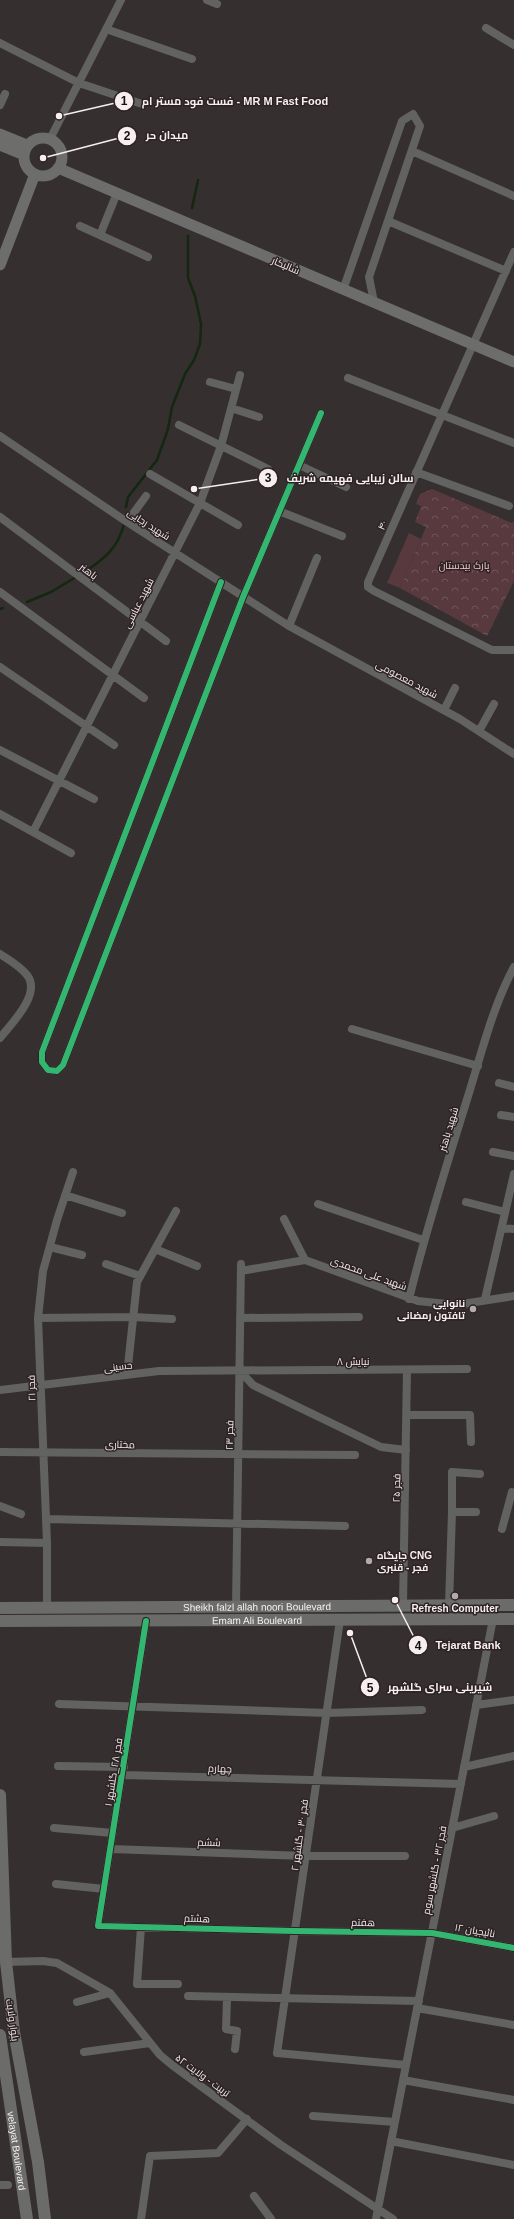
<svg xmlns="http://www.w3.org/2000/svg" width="514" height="2219" viewBox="0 0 514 2219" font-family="Arial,Cairo,sans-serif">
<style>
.grass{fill:#57393e}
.park{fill:url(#park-crowns)}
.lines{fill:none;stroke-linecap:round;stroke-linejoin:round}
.stream{stroke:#13280f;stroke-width:2.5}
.minor{stroke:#626260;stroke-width:8}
.secondary{stroke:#6d6d6c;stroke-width:11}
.primary{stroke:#6b6b6a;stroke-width:12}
.cycleway-casing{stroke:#2d2224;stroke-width:8}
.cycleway{stroke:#33b770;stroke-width:6}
.poi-dot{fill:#b2abac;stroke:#2d2224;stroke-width:1.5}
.labels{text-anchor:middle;stroke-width:3;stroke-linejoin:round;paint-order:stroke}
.street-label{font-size:10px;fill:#f6eeef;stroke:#2d2224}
.park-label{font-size:10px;fill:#f6c9cf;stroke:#2d2224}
.poi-label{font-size:10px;font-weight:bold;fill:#f6eeef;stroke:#2d2224;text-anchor:end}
.leader{fill:none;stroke:#f6eeef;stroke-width:1.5}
.callout-dot{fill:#f6eeef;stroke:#2d2224;stroke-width:1.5}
.mark-label{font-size:12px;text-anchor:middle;font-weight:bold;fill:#111}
.callout-label{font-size:11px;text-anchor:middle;font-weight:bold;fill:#f6eeef;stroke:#2d2224;stroke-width:3;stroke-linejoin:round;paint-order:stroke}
</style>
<defs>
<pattern id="park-crowns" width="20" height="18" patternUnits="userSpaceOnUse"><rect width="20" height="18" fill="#57393e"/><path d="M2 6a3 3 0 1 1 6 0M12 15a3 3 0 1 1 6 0" fill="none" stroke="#70565a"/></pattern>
</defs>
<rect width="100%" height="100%" fill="#352f30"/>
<!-- grass -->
<path class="grass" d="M 409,533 L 421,539 L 400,588 L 387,583 Z"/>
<!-- park -->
<path class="park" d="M 432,489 L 512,523 L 514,521 L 514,581 L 487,636 L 400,588 L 426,527 L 415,522 L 421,506 L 416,504 L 420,494 Z"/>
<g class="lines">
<!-- stream -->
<path class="stream" d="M 192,208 L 198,180
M 126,507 L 128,497 L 157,460 L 168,429 L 172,407 L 185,374 L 194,360 L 200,344 L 201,324 L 195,296 L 188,278 L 188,236
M 86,571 C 105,558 118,548 124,524
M 27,602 L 51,592 L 76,577
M 0,609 L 3,608"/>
<!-- minor -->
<path class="minor" d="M 207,0 L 217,4
M 486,28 L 514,45
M 106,29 L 192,59
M 0,43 L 79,83 L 142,104
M 0,105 L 5,94
M 50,139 L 121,0
M 412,151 L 514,196
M 388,221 L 506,271
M 80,226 L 148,257
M 100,235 L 117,193
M 514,252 L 368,582 L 368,587 L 374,591 L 492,650 L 514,650
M 343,290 L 402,121 L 413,114 L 420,126 L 369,277 L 374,302
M 348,378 L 514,443
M 210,382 L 236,389
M 231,408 L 259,417
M 179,425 L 268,469
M 0,436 L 127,522 L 289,626 L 460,719 L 514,754
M 299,465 L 346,487
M 416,472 L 509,506
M 150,474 L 238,525
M 279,511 L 342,536
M 0,517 L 166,641
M 127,522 L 146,496
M 221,582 L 42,1052 L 42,1062 L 48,1070 L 57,1071 L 63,1065 L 243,597 L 321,413
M 0,592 L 144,698
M 289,626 L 317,558
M 0,667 L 114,745
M 444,710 L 455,688
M 479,731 L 494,704
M 0,750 L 94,799
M 0,814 L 71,853
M 33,832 L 200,503 L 221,446 L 240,375
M 0,954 C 9,960 20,966 27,975 C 42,994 11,1024 0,1038
M 352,1029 L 478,1066
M 499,1083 L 514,1087
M 501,1115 L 514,1117
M 493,1152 L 514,1156
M 65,1195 L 122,1213
M 466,1202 L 505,1212
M 318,1204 L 423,1240
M 284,1219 L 305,1260
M 502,1228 L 514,1229
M 50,1247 L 82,1255
M 155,1249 L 197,1266
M 106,1264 L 140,1276
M 241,1271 L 305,1260 L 418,1301 L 456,1305 L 514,1296
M 409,1299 C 426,1229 448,1161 469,1093 C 482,1051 493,1006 514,967
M 485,1299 L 514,1174
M 38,1318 L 133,1317 L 172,1319
M 240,1318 L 359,1317
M 240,1371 L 253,1385 L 381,1447 L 406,1450
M 127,1375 L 137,1282 L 176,1211
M 0,1390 L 159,1371 L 467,1369
M 407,1415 L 470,1415 L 471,1442
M 0,1452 L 355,1455
M 0,1506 L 21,1514
M 452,1512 L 452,1472 L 480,1474
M 46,1519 L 345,1526
M 502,1529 L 512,1492 L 514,1493
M 0,1542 L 47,1543
M 403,1605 L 407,1370
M 449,1605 L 452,1512 L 476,1512
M 236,1606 L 241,1264
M 47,1607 L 47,1543 L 38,1318 L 43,1271 L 57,1220 L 73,1172
M 340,1620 L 277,2053 L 406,2065
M 146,1621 L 98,1926 L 295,1931 L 432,1933 L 514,1948
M 59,1704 L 327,1713 L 422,1710
M 476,1705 L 514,1700
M 58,1766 L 124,1767
M 464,1767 L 514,1756
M 123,1775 L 461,1784
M 54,1828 L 113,1833
M 452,1828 L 494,1816
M 111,1849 L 306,1856 L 405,1856
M 56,1884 L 104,1889
M 141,1927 L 137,1984 L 178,1984
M 6,1962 L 43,1961 L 57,1963 L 110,1993 L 160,2055 L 172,2065 L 281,2145 L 393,2219
M 188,1996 L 419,2001
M 227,1998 L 226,2029 L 237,2031 L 235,2049
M 77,2002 L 110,1993
M 417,2008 L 514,2025
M 84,2052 L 150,2043
M 403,2080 L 514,2100
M 313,2116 L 395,2122
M 391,2141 L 514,2165
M 0,2185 L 8,2185
M 254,2196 L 271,2219
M 141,2219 L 150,2156 L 218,2153 L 247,2119
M 376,2219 L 493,1619"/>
<!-- secondary -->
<path class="secondary" d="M 0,134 L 27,145
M24 157a19 19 0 1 1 38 0a19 19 0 1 1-38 0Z
M 0,145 L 24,155
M 58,168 L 514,362
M 0,265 L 35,174"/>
<!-- primary -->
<g class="primary">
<path id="s1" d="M 0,1608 L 514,1605"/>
<path id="s2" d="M 0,1621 L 514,1619"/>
<path d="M 0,1795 L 6,1962 L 14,2032 L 38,2162 L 45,2219"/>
<path id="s3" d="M 0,2035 L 27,2219"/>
</g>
<defs>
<path id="cycleway" d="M 221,582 L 42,1052 L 42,1062 L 48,1070 L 57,1071 L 63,1065 L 243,597 L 321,413
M 146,1621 L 98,1926 L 295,1931 L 432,1933 L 514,1948"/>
</defs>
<!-- cycleway casing -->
<use href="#cycleway" class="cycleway-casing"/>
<!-- cycleway -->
<use href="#cycleway" class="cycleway"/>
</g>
<!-- markers -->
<g class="poi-dot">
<circle cx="473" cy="1309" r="4"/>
<circle cx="369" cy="1561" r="4"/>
<circle cx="455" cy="1596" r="4"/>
</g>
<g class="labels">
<!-- street labels -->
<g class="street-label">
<text transform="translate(286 265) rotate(23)" y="4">شالیکار</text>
<text transform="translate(149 524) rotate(33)" y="4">شهید رجایی</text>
<text transform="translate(382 525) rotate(-66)" y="4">۴۰</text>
<text transform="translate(89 571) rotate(37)" y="4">باهنر</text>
<text transform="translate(138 603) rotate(-63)" y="4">شهید عباسی</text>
<text transform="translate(407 679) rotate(28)" y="4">شهید معصومی</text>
<text transform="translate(448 1129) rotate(-73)" y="4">شهید باهنر</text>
<text transform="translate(369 1273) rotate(20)" y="4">شهید علی محمدی</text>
<text x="353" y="1365">نیایش ۸</text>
<text transform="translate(118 1366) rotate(-7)" y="4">حسینی</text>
<text transform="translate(31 1388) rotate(-92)" y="4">فجر ۲۱</text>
<text transform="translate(229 1435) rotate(-89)" y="4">فجر ۲۳</text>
<text transform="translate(120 1444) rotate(1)" y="4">مختاری</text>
<text transform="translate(396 1488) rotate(-89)" y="4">فجر ۲۵</text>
<text dy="4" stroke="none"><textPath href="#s1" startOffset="257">Sheikh falzl allah noori Boulevard</textPath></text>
<text dy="4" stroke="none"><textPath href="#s2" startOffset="257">Emam Ali Boulevard</textPath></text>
<text transform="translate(220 1768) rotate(2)" y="4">چهارم</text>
<text transform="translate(113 1772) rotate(-81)" y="4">فجر ۲۸_گلشهر ۱</text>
<text transform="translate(299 1835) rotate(-82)" y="4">فجر ۳۰ - گلشهر ۲</text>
<text transform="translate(209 1842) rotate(2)" y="4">ششم</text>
<text transform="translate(434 1870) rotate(-79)" y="4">فجر ۳۲ - گلشهر سوم</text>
<text transform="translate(197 1918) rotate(2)" y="4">هشتم</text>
<text transform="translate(363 1922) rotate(1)" y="4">هفتم</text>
<text transform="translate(475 1930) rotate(10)" y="4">نائیجیان ۱۲</text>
<text transform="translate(13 2020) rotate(82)" y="4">بلوار ولایت</text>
<text transform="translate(203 2075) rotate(36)" y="4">تربیت - ولایت ۵۲</text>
<text dy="4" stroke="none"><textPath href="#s3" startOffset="117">velayat Boulevard</textPath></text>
</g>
<!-- park labels -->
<g class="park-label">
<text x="464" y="569">پارک بیدستان</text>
</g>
<!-- poi labels -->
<g class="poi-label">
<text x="465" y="1307">نانوایی<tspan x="465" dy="12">تافتون رمضانی</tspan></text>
<text x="377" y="1559" text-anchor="start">جایگاه CNG<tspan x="377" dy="12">فجر - قنبری</tspan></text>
<text x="455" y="1612" text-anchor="middle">Refresh Computer</text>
</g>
</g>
<!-- callouts -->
<path class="leader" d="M59 116L124 101M43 158L127 136M194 489L268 478M395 1600L418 1645M350 1633L370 1687"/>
<g class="callout-dot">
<circle cx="59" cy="116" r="4"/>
<circle cx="43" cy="158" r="4"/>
<circle cx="194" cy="489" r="4"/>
<circle cx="395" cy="1600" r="4"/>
<circle cx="350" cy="1633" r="4"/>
<circle cx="124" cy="101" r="10"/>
<circle cx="127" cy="136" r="10"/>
<circle cx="268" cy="478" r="10"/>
<circle cx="418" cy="1645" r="10"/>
<circle cx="370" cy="1687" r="10"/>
</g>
<g class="mark-label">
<text x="124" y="105">1</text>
<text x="127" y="140">2</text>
<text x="268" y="482">3</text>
<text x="418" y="1650">4</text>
<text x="370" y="1692">5</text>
</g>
<g class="callout-label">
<text x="235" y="105">فست فود مستر ام - MR M Fast Food</text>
<text x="167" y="139">میدان حر</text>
<text x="350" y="482">سالن زیبایی فهیمه شریف</text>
<text x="468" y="1649">Tejarat Bank</text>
<text x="440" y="1691">شیرینی سرای گلشهر</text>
</g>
</svg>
